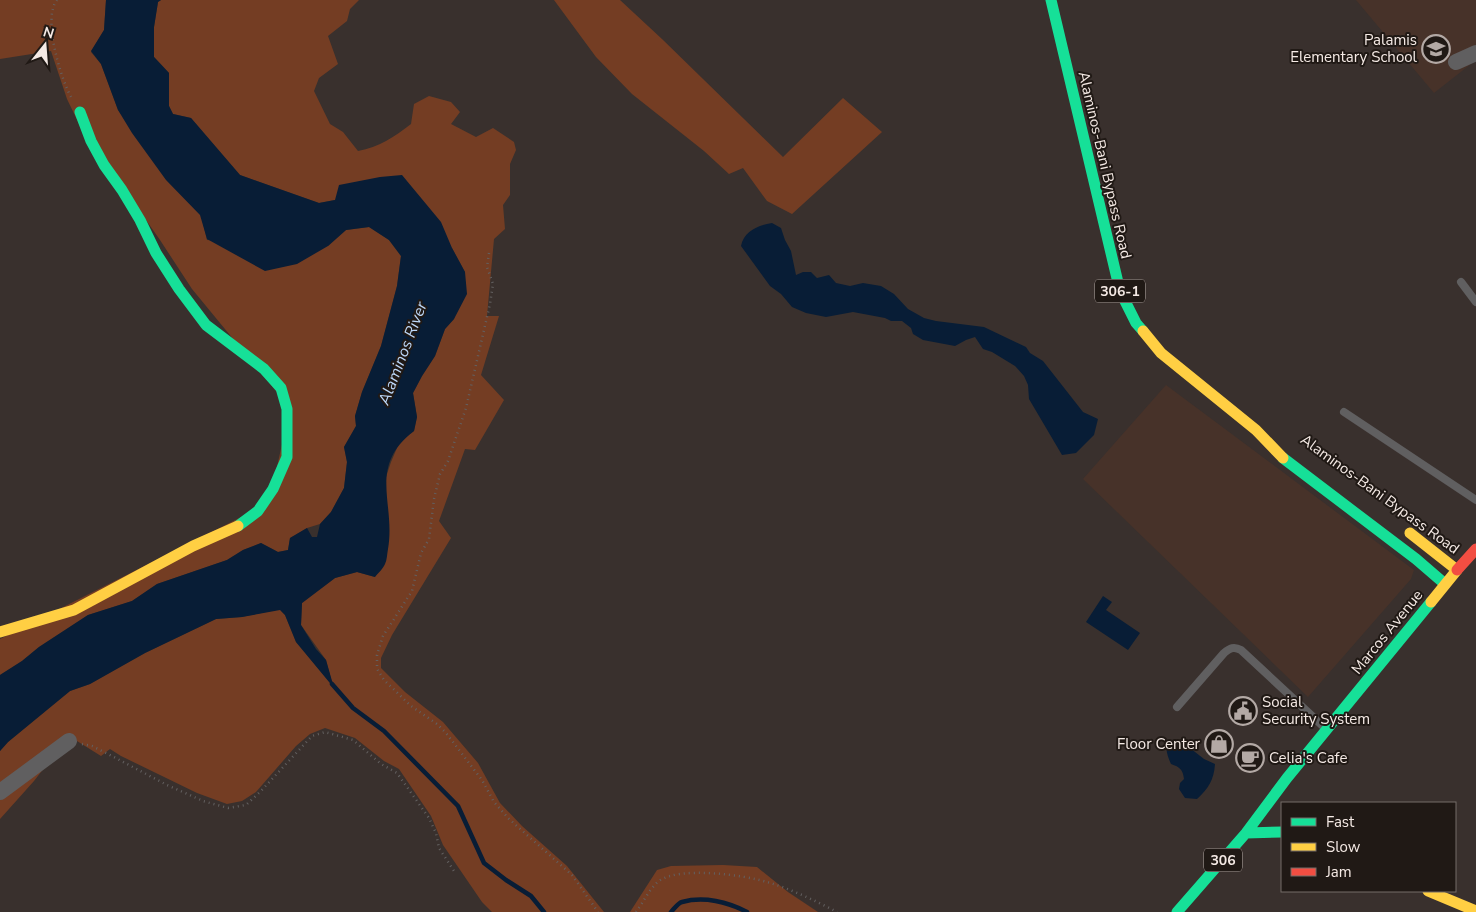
<svg xmlns="http://www.w3.org/2000/svg" width="1476" height="912" viewBox="0 0 1476 912" font-family="'Nunito Sans',sans-serif">
<style>
.built{fill:#473229}
.green{fill:#743d23}
.water{fill:#081d36}
.lines{fill:none;stroke-linecap:round;stroke-linejoin:round}
.stream{stroke:#081d36;stroke-width:4.5}
.path{stroke:#636060;stroke-width:2.5;stroke-dasharray:1 4;stroke-linecap:butt}
.lane{stroke:#605f60;stroke-width:8}
.street{stroke:#605f60;stroke-width:16}
.fast{stroke:#16e098;stroke-width:11}
.slow{stroke:#ffcf43;stroke-width:11}
.jam{stroke:#f24e42;stroke-width:11}
.labels{text-anchor:middle;stroke-width:4;stroke-linejoin:round;paint-order:stroke}
.shield{fill:#201915;stroke:#b5aba7;stroke-width:1}
.shield-label{font-size:14px;font-weight:bold;fill:#f5eae5}
.poi-label{font-size:15px;fill:#f5eae5;stroke:#201915;text-anchor:end}
.street-label{font-size:15px;fill:#f5eae5;stroke:#201915}
.water-label{font-size:16px;font-style:italic;fill:#bcd7f8;stroke:#201915}
</style>
<rect width="100%" height="100%" fill="#39302d"/>
<!-- built -->
<path class="built" d="M 1356,0 L 1476,0 L 1476,60 L 1434,93 Z
M 1166,385 L 1414,570 L 1411,579 L 1308,697 L 1083,479 Z"/>
<!-- green -->
<path class="green" d="M 0,0 L 106,0 L 104,30 L 91,52 L 101,64 L 118,110 L 201,215 L 207,240 L 328,246 L 346,230 L 369,227 L 389,240 L 401,256 L 397,286 L 381,346 L 362,392 L 355,416 L 356,426 L 344,447 L 347,462 L 344,488 L 331,512 L 320,524 L 307,528 L 290,538 L 288,550 L 278,552 L 261,543 L 243,550 L 227,560 L 157,584 L 132,601 L 88,615 L 39,647 L 22,661 L 0,675 L 0,639 L 269,503 L 290,408 L 192,289 L 160,240 L 80,126 L 67,99 L 51,51 L 0,59 Z
M 161,0 L 359,0 L 350,9 L 347,21 L 328,36 L 338,64 L 319,78 L 314,91 L 330,124 L 343,132 L 358,151 C 379,147 394,137 411,124 L 414,104 L 429,96 L 451,102 L 460,112 L 451,124 L 476,137 L 493,128 L 514,142 L 516,150 L 510,164 L 510,195 L 503,205 L 505,229 L 494,239 L 487,316 L 499,316 L 481,375 L 504,400 L 475,450 L 465,449 L 439,521 L 451,538 L 392,635 L 381,658 L 381,668 L 405,692 L 443,722 L 478,763 L 500,803 L 522,826 L 567,866 L 604,912 L 492,912 L 482,902 L 443,845 L 431,816 L 399,769 L 384,761 L 355,738 L 325,728 L 310,734 L 296,746 L 256,792 L 242,801 L 227,804 L 197,793 L 121,756 L 110,749 L 101,756 L 69,736 L 34,781 L 0,819 L 0,751 L 8,742 L 70,691 L 90,684 L 145,653 L 216,619 L 242,617 L 280,609 L 285,615 L 296,642 L 333,686 L 326,660 L 301,625 L 302,603 L 335,578 L 357,572 L 375,577 L 387,507 L 385,480 L 391,462 L 400,441 L 414,431 L 417,417 L 413,393 L 422,376 L 435,356 L 445,329 L 454,319 L 465,272 L 452,248 L 335,200 L 319,203 L 240,175 L 191,118 L 173,114 L 169,106 L 169,73 L 154,57 L 154,27 L 158,2 Z
M 554,0 L 620,0 L 662,39 L 783,157 L 843,98 L 882,132 L 792,214 L 767,201 L 743,168 L 729,174 L 704,151 L 632,94 L 596,57 Z
M 723,865 L 757,867 L 788,892 L 818,912 L 630,912 L 657,870 L 671,866 Z"/>
<!-- water -->
<path class="water" d="M 106,0 L 161,0 L 158,2 L 154,27 L 154,57 L 169,73 L 169,106 L 173,114 L 191,118 L 240,175 L 319,203 L 335,200 L 339,185 L 380,177 L 402,175 L 441,222 L 452,248 L 465,272 L 467,294 L 454,319 L 445,329 L 435,356 L 422,376 L 413,393 L 417,417 L 414,431 C 367,467 396,503 388,549 C 387,554 387,560 385,564 C 383,569 378,573 375,577 L 357,572 L 335,578 L 302,603 L 301,625 L 316,649 L 326,660 L 334,688 L 296,642 L 285,615 L 280,610 L 242,617 L 216,619 L 145,653 L 90,684 L 70,691 L 8,742 L 0,751 L 0,675 L 22,661 L 39,647 L 88,615 L 132,601 L 157,584 L 227,560 L 243,550 L 261,543 L 278,552 L 288,550 L 290,538 L 307,528 L 312,537 L 317,537 L 320,524 L 331,512 L 344,488 L 347,462 L 344,447 L 356,426 L 355,416 L 362,392 L 381,346 L 397,286 L 401,256 L 389,240 L 369,227 L 346,230 L 328,246 L 297,264 L 265,271 L 207,239 L 200,215 L 166,180 L 132,133 L 118,110 L 101,64 L 91,51 L 104,30 Z
M 772,223 L 781,228 L 785,240 L 791,251 L 796,275 L 803,272 L 811,272 L 817,278 L 829,275 L 836,283 L 850,286 L 863,283 L 881,286 L 894,294 L 908,309 L 924,318 L 936,321 L 984,327 L 1026,347 L 1030,353 L 1043,361 L 1083,412 L 1098,419 L 1094,435 L 1076,453 L 1062,455 L 1029,399 L 1028,385 L 1024,376 L 1015,366 L 992,352 L 983,349 L 975,337 L 966,340 L 955,346 L 923,340 L 913,334 L 911,328 L 902,321 L 891,321 L 885,318 L 853,312 L 826,317 L 806,313 L 792,307 L 781,294 L 770,286 L 741,246 C 744,231 758,225 772,223 Z
M 1103,596 L 1112,602 L 1106,610 L 1140,633 L 1128,650 L 1086,622 Z
M 1168,740 L 1181,741 L 1204,759 L 1215,764 C 1214,780 1208,789 1197,799 L 1185,798 L 1179,789 L 1180,783 L 1184,779 C 1183,770 1180,767 1171,764 C 1167,755 1165,749 1168,740 Z"/>
<g class="lines">
<!-- stream -->
<path class="stream" d="M 332,684 L 353,708 L 384,731 L 458,806 L 484,863 L 506,880 L 531,896 L 544,912
M 671,912 C 674,909 678,903 682,902 C 704,896 728,902 747,912"/>
<!-- path -->
<path class="path" d="M 57,0 C 42,18 61,79 71,97
M 489,253 L 487,267 L 493,284 L 490,304 L 466,408 L 448,461 L 440,474 L 434,499 L 429,539 L 421,553 L 412,591 L 383,636 L 377,655 L 377,669 L 384,680 L 411,706 L 437,724 L 446,733 L 482,780 L 494,802 L 509,819 L 572,875 L 598,912
M 82,744 L 92,746 L 108,754 L 167,785 L 203,801 L 228,808 L 246,805 L 260,792 L 312,736 L 325,732 L 353,740 L 381,764 L 397,773 L 429,818 L 436,833 L 439,848 L 454,871
M 636,912 C 643,903 649,889 659,881 C 679,866 744,875 767,882 C 791,889 816,901 837,912"/>
<!-- lane -->
<path class="lane" d="M 1461,282 L 1476,302
M 1344,412 L 1476,500
M 1177,707 L 1224,653 C 1230,648 1234,646 1241,650 L 1325,728"/>
<!-- street -->
<path class="street" d="M 1456,62 L 1476,53
M 0,792 L 69,741"/>
<!-- fast -->
<path class="fast" d="M 1051,0 L 1120,291 L 1136,323 L 1143,331
M 80,112 L 91,141 L 104,165 L 122,190 L 140,220 L 156,253 L 179,289 L 206,325 L 264,369 L 281,388 L 287,409 L 287,457 L 273,489 L 258,511 L 238,526
M 1283,458 L 1416,559 L 1445,584
M 1246,833 L 1282,832
M 1177,912 L 1246,833 L 1287,778 L 1431,602"/>
<!-- slow -->
<path class="slow" d="M 1143,331 L 1161,353 L 1256,430 L 1283,458
M 1410,533 L 1457,570 L 1431,602
M 0,632 L 74,610 L 193,546 L 238,526
M 1428,891 L 1476,911"/>
<!-- jam -->
<path class="jam" d="M 1457,570 L 1476,549"/>
</g>
<!-- icons -->
<defs>
<symbol id="school-ring" viewBox="-11 -11 22 22"><circle r="9.5" fill="#201915" stroke="#b3a9a5" stroke-width="1.5"/><path d="M0-5L7-2L0 1L-7-2ZM-4 1L0 2.5L4 1V4Q0 6-4 4Z" fill="#b3a9a5"/></symbol>
<symbol id="civic-ring" viewBox="-11 -11 22 22"><circle r="9.5" fill="#201915" stroke="#b3a9a5" stroke-width="1.5"/><path d="M-.6-6.5H3V-4.5H.6V-3L4-1V1h2V6H-6V1h2V-1L-.6-3ZM-1.2 2.5V6h2.4V2.5Z" fill="#b3a9a5"/></symbol>
<symbol id="shop-ring" viewBox="-11 -11 22 22"><circle r="9.5" fill="#201915" stroke="#b3a9a5" stroke-width="1.5"/><path d="M-5-2.5h2.3a2.7 3.5 0 0 1 5.4 0H5L5.5 6h-11ZM-1.5-2.5h3a1.5 2.3 0 0 0-3 0Z" fill="#b3a9a5"/></symbol>
<symbol id="cafe-ring" viewBox="-11 -11 22 22"><circle r="9.5" fill="#201915" stroke="#b3a9a5" stroke-width="1.5"/><path d="M-5.5-4.5H6V0H3Q3 3.5 0 3.5H-2.5Q-5.5 3.5-5.5 0ZM3-3.2v2h1.7v-2ZM-6 4.5H4V6H-6Z" fill="#b3a9a5"/></symbol>
</defs>
<g fill-rule="evenodd">
<use href="#school-ring" x="1420" y="33" width="32" height="32"/>
<use href="#civic-ring" x="1227" y="695" width="32" height="32"/>
<use href="#shop-ring" x="1203" y="728" width="32" height="32"/>
<use href="#cafe-ring" x="1234" y="742" width="32" height="32"/>
</g>
<g class="labels">
<!-- shield labels -->
<g class="shield">
<rect x="1095" y="279.5" width="50" height="23" rx="4"/>
<rect x="1204" y="848.5" width="38" height="23" rx="4"/>
</g>
<g class="shield-label">
<text x="1120" y="296">306-1</text>
<text x="1223" y="865">306</text>
</g>
<!-- poi labels -->
<g class="poi-label">
<text x="1417" y="45">Palamis<tspan x="1417" dy="17">Elementary School</tspan></text>
<text x="1262" y="707" text-anchor="start">Social<tspan x="1262" dy="17">Security System</tspan></text>
<text x="1200" y="749">Floor Center</text>
<text x="1269" y="763" text-anchor="start">Celia's Cafe</text>
</g>
<!-- street labels -->
<g class="street-label">
<text transform="translate(1105 165) rotate(77)" y="5">Alaminos-Bani Bypass Road</text>
<text transform="translate(1380 494) rotate(36)" y="5">Alaminos-Bani Bypass Road</text>
<text transform="translate(1387 632) rotate(-51)" y="5">Marcos Avenue</text>
</g>
<!-- water labels -->
<g class="water-label">
<text transform="translate(402 353) rotate(-69)" y="6">Alaminos River</text>
</g>
</g>
<!-- legend -->
<rect x="1281" y="802" width="175" height="90" fill="#201915" stroke="#756d68"/>
<rect x="1291" y="818" width="25" height="8" fill="#16e098" stroke="#756d68"/>
<text x="1326" y="827" font-size="15" fill="#f5eae5">Fast</text>
<rect x="1291" y="843" width="25" height="8" fill="#ffcf43" stroke="#756d68"/>
<text x="1326" y="852" font-size="15" fill="#f5eae5">Slow</text>
<rect x="1291" y="868" width="25" height="8" fill="#f24e42" stroke="#756d68"/>
<text x="1326" y="877" font-size="15" fill="#f5eae5">Jam</text>
<!-- north arrow -->
<g transform="translate(45 45) rotate(17)" stroke="#201915" stroke-width="4" paint-order="stroke">
<path d="M0-4L9 19L0 12L-9 19Z" fill="#f5eae5"/>
<text y="-8" font-size="14" font-weight="bold" text-anchor="middle" fill="#f5eae5">N</text>
</g>
</svg>
